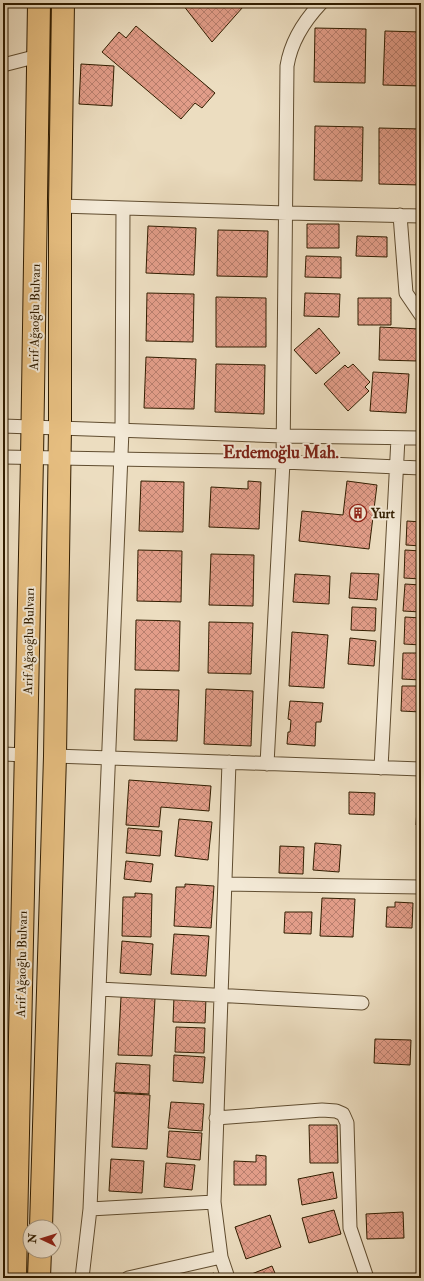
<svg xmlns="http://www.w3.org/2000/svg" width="424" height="1281" viewBox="0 0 424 1281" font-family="'IM FELL Double Pica',serif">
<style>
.building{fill:url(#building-cross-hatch);stroke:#311d00}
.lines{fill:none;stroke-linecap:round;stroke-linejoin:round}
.street-casing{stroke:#604d30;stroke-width:15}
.highway-casing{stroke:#311d00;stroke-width:24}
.street{stroke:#f3e9d6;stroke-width:13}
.highway{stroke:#e6be80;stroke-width:22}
.labels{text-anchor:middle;stroke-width:4;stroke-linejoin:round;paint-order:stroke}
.street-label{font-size:13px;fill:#311d00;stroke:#f3e9d6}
.poi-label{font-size:13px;font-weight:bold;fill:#311d00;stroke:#f3e9d6;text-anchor:start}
.district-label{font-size:17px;font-weight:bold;fill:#7a1f14;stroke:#f3e9d6}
</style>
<defs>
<pattern id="building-cross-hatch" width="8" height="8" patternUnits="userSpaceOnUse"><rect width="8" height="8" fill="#e29d89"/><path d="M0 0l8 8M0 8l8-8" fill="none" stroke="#b87f6e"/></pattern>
</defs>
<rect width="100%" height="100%" fill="#ecddc0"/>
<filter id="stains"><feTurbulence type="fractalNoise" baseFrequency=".005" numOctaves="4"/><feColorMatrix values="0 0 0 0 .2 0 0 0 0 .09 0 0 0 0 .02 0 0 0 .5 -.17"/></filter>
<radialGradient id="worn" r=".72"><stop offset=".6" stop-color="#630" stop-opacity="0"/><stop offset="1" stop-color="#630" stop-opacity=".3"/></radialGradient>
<!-- building -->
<path class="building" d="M 186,3 L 239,3 L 243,7 L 212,42 L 183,5 Z
M 136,26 L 215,93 L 202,108 L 195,103 L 181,119 L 102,52 L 119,32 L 126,38 Z
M 315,28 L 366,29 L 365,83 L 314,82 Z
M 385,31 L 421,32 L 421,86 L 383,85 Z
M 81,64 L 114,66 L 112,106 L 79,104 Z
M 315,126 L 363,127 L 362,181 L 314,180 Z
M 379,128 L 421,129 L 421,185 L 379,184 Z
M 307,224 L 339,224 L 339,248 L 307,248 Z
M 148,226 L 196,228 L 194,275 L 146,273 Z
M 218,230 L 268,231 L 267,277 L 217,276 Z
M 357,236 L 387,237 L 387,257 L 356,256 Z
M 306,256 L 341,257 L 341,278 L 305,277 Z
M 147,293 L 194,294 L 193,342 L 146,341 Z
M 305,293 L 340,294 L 339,317 L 304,316 Z
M 216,297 L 266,298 L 266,347 L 216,347 Z
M 358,298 L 391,298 L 391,325 L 358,325 Z
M 380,327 L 419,329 L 418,361 L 379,360 Z
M 319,328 L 340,353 L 316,374 L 294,350 Z
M 146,357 L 196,359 L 194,409 L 144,408 Z
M 216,364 L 265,365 L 264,414 L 215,412 Z
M 353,364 L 370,382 L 365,387 L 369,391 L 348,411 L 324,384 L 345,365 L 348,368 Z
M 373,372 L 409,374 L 406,413 L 370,411 Z
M 141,481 L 184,482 L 183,532 L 139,531 Z
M 248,481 L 261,482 L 259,529 L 209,527 L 211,487 L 248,489 Z
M 347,481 L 377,485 L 369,549 L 299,541 L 302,511 L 343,515 Z
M 407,521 L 421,522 L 421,546 L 406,545 Z
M 138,550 L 182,551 L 181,602 L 137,601 Z
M 405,550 L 421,551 L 421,579 L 404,578 Z
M 211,554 L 254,555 L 253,606 L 209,605 Z
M 351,573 L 379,574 L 377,600 L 349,598 Z
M 295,574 L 330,576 L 329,604 L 293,602 Z
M 405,584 L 421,585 L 421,612 L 403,611 Z
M 352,607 L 376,608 L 375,631 L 351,630 Z
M 405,617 L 421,618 L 421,645 L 404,644 Z
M 136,620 L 180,621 L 179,671 L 135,670 Z
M 209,622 L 253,623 L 251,674 L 208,673 Z
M 292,632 L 328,635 L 324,688 L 289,686 Z
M 350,638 L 376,641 L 374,666 L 348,664 Z
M 403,653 L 421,653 L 421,680 L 402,679 Z
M 402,686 L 421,686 L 421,712 L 401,711 Z
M 135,689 L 179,690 L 177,741 L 134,740 Z
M 206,689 L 253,691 L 251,746 L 204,744 Z
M 290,701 L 323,703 L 321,722 L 316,722 L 315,746 L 287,744 L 288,732 L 290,732 L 291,720 L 288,719 Z
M 129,780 L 211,786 L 209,811 L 161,807 L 159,827 L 126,825 Z
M 349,792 L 375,793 L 374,815 L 349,814 Z
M 418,792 L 421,792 L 421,825 L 416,825 Z
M 179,819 L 212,822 L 208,860 L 175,856 Z
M 128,828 L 162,831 L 160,856 L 126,853 Z
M 315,843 L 341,845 L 339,872 L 313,870 Z
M 280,846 L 304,847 L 303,874 L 279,873 Z
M 126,861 L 153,864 L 151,882 L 124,879 Z
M 185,884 L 214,886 L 211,928 L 174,926 L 176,887 L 185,887 Z
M 135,893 L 152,894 L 151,937 L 122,936 L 123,897 L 135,897 Z
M 322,898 L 355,899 L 353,937 L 320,936 Z
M 395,902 L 413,903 L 412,928 L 386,927 L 387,907 L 395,907 Z
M 285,912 L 312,912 L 311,934 L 284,933 Z
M 174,934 L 209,936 L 206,976 L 171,974 Z
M 122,941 L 153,944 L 151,975 L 120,973 Z
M 174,996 L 206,998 L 205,1023 L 173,1022 Z
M 121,997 L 155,998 L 152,1056 L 118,1055 Z
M 176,1027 L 205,1028 L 204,1053 L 175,1052 Z
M 375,1039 L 411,1040 L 410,1065 L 374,1063 Z
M 174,1055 L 205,1057 L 203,1083 L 173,1081 Z
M 116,1063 L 150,1065 L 149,1094 L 114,1092 Z
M 115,1093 L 150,1095 L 147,1149 L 112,1147 Z
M 171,1102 L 204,1104 L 202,1131 L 168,1128 Z
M 309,1125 L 337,1125 L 338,1163 L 310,1163 Z
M 169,1131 L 202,1133 L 200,1160 L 167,1157 Z
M 256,1155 L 266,1156 L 266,1185 L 234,1185 L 234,1161 L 256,1162 Z
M 111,1159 L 144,1161 L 142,1193 L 109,1191 Z
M 166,1163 L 195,1165 L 192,1190 L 164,1187 Z
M 333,1172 L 337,1198 L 302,1205 L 298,1179 Z
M 334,1210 L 341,1234 L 309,1243 L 302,1218 Z
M 403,1212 L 404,1238 L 367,1239 L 366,1214 Z
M 270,1215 L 281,1247 L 246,1259 L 235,1227 Z
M 272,1266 L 277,1278 L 250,1278 L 249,1275 Z
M 214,1273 L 215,1278 L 197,1278 Z
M 345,1274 L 347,1278 L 334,1278 Z"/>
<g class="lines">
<defs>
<path id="street" d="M 3,65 L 38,56
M 60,206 L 287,213 L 421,216
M 400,215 L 406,293 L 421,315
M 3,426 L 283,436 L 421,438
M 3,457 L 283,462 L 421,468
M 3,754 L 26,755
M 55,756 L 421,769
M 267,764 L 283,462 L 287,66 C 291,41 304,21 321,3
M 381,768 L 398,438
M 225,884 L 421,887
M 99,989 L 362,1003
M 216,1118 L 322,1110 L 336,1111 L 343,1114 L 347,1123 L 350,1228 L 367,1278
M 90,1209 L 214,1202
M 82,1278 L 90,1209 L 122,430 L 123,209
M 128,1278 L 221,1257
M 228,1278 L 221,1257 L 214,1202 L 229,762"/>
<path id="highway" d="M 41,1227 L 55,756 L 60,427 L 60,206 L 63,3
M 15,1278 L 32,458 L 39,3
M 39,1278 L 40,1251"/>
</defs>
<!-- street casing -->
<use href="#street" class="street-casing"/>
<!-- highway casing -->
<use href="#highway" class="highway-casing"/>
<!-- street -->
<use href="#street" class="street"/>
<!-- highway -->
<use href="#highway" class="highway"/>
</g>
<!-- icons -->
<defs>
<symbol id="building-ring" viewBox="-11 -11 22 22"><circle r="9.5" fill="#f3e9d6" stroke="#8f2418" stroke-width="1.5"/><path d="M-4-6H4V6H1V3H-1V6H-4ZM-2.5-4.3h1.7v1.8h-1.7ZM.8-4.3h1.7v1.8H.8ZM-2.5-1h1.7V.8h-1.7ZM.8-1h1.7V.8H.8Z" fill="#8f2418"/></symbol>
</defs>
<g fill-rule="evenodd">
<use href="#building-ring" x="348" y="503" width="20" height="20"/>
</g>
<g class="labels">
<!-- street labels -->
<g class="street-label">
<text transform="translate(34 317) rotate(-89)" y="5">Arif Ağaoğlu Bulvarı</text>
<text transform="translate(28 641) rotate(-89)" y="5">Arif Ağaoğlu Bulvarı</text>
<text transform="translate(21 964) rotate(-89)" y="5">Arif Ağaoğlu Bulvarı</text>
</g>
<!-- poi labels -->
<g class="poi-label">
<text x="371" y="518">Yurt</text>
</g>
<!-- district labels -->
<g class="district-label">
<text x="281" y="458">Erdemoğlu Mah.</text>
</g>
</g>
<!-- margin -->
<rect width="424" height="1281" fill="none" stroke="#ecddc0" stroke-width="16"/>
<rect x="4" y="4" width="416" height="1273" fill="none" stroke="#311d00" stroke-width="2"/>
<rect x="8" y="8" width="408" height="1265" fill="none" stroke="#311d00"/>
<!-- north arrow -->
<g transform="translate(42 1239) rotate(274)"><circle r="19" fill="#f3e9d6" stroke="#a59780"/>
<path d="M0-3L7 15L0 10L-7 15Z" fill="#8f2418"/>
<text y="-6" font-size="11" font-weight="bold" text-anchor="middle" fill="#311d00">N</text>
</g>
<rect width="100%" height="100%" filter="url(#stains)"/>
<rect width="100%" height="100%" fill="url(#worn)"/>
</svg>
